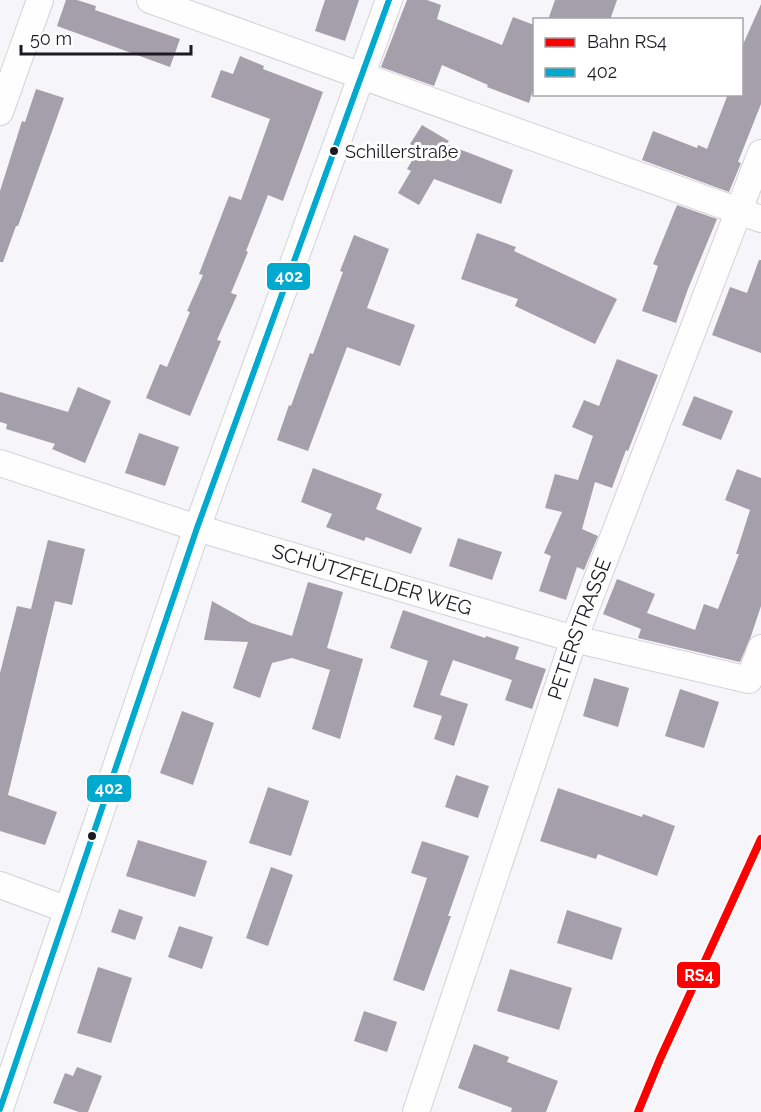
<svg xmlns="http://www.w3.org/2000/svg" width="761" height="1112" viewBox="0 0 761 1112" font-family="Raleway,sans-serif">
<style>
.building{fill:#a49faa}
.lines{fill:none;stroke-linecap:round;stroke-linejoin:round}
.minor-casing{stroke:#d4d2d8;stroke-width:28}
.minor{stroke:#fefefe;stroke-width:26}
.bus-1-casing{stroke:#fff;stroke-width:10}
.bus-1{stroke:#00a9ce;stroke-width:6}
.rail-1-casing{stroke:#fff;stroke-width:12}
.rail-1{stroke:#f00;stroke-width:8}
.bus-dot{fill:#1d1b22;stroke:#fff;stroke-width:2}
.labels{text-anchor:middle;stroke-width:6;stroke-linejoin:round;paint-order:stroke}
.bus-label{font-size:18px;fill:#1d1b22;stroke:#fff;text-anchor:start}
.street-label{font-size:20px;fill:#1d1b22;stroke:#fff}
.line-badge{stroke:#fff;stroke-width:2}
.badge-label{font-size:16px;text-anchor:middle;font-weight:bold;fill:#fff}
</style>
<rect width="100%" height="100%" fill="#f6f5fa"/>
<!-- building -->
<path class="building" d="M 66,0 L 77,0 L 96,6 L 95,10 L 180,39 L 170,67 L 57,26 Z
M 325,0 L 359,0 L 345,41 L 315,31 Z
M 407,0 L 427,0 L 441,5 L 437,19 L 502,45 L 513,17 L 534,25 L 534,87 L 529,103 L 487,87 L 488,85 L 442,65 L 434,86 L 381,67 Z
M 555,0 L 617,0 L 610,20 L 548,20 Z
M 761,4 L 761,104 L 738,162 L 741,163 L 729,192 L 642,160 L 653,131 L 697,148 L 698,145 L 707,149 L 728,94 L 741,94 L 741,49 Z
M 240,56 L 264,66 L 263,69 L 323,92 L 283,201 L 268,195 L 246,251 L 248,252 L 231,293 L 237,295 L 217,340 L 221,341 L 190,416 L 146,398 L 160,364 L 167,367 L 190,312 L 187,311 L 203,275 L 199,274 L 229,196 L 241,200 L 270,119 L 211,97 L 221,70 L 233,74 Z
M 36,89 L 64,98 L 18,226 L 16,226 L 3,262 L 0,262 L 0,191 L 22,121 L 25,122 Z
M 422,125 L 449,141 L 446,144 L 513,170 L 501,204 L 434,179 L 419,205 L 398,193 L 411,171 L 407,169 L 419,149 L 410,144 Z
M 677,205 L 717,219 L 688,289 L 676,323 L 642,311 L 658,266 L 653,264 Z
M 477,233 L 516,247 L 514,251 L 617,299 L 595,344 L 515,306 L 518,299 L 461,279 Z
M 354,235 L 389,249 L 367,308 L 415,325 L 400,366 L 347,347 L 308,451 L 277,440 L 289,405 L 291,406 L 310,353 L 313,354 L 343,272 L 340,271 Z
M 759,260 L 761,260 L 761,353 L 712,335 L 730,287 L 747,293 Z
M 617,359 L 658,375 L 628,451 L 626,450 L 612,488 L 595,482 L 582,529 L 598,536 L 584,570 L 577,567 L 566,600 L 539,591 L 551,556 L 544,553 L 562,512 L 545,508 L 555,474 L 578,480 L 593,436 L 572,427 L 584,400 L 599,406 Z
M 78,387 L 111,401 L 85,463 L 52,449 L 55,444 L 6,429 L 7,424 L 0,422 L 0,392 L 68,412 Z
M 694,396 L 733,411 L 721,440 L 682,425 Z
M 139,433 L 179,447 L 165,486 L 125,473 Z
M 313,468 L 382,494 L 376,509 L 422,528 L 411,554 L 366,537 L 364,541 L 326,527 L 332,514 L 301,502 Z
M 737,469 L 761,478 L 761,606 L 750,639 L 740,662 L 638,638 L 641,629 L 603,614 L 617,579 L 655,594 L 647,613 L 695,630 L 704,604 L 718,609 L 739,554 L 736,554 L 750,510 L 725,500 Z
M 458,538 L 502,552 L 492,580 L 449,566 Z
M 48,540 L 85,549 L 72,605 L 55,601 L 8,795 L 57,812 L 45,845 L 0,831 L 0,673 L 17,606 L 31,609 Z
M 308,582 L 343,592 L 327,648 L 363,659 L 340,739 L 312,729 L 330,670 L 292,658 L 272,663 L 260,698 L 233,688 L 248,642 L 204,640 L 212,601 L 251,623 L 292,636 Z
M 403,610 L 485,638 L 486,636 L 519,647 L 515,659 L 546,669 L 532,709 L 505,700 L 512,680 L 453,660 L 440,695 L 468,704 L 454,746 L 434,739 L 442,716 L 413,707 L 428,661 L 390,648 Z
M 594,678 L 629,688 L 618,727 L 583,716 Z
M 680,689 L 719,702 L 704,748 L 665,736 Z
M 182,711 L 214,723 L 193,785 L 160,773 Z
M 456,775 L 489,786 L 478,818 L 445,807 Z
M 268,787 L 309,801 L 291,856 L 249,843 Z
M 558,788 L 642,817 L 643,814 L 675,826 L 657,876 L 598,854 L 596,859 L 540,841 Z
M 138,840 L 207,861 L 195,897 L 126,876 Z
M 422,841 L 469,856 L 448,916 L 451,916 L 424,991 L 393,980 L 427,878 L 411,873 Z
M 271,867 L 293,875 L 268,946 L 246,938 Z
M 119,909 L 143,917 L 135,940 L 111,932 Z
M 567,910 L 622,928 L 612,960 L 557,943 Z
M 179,926 L 213,937 L 202,969 L 168,957 Z
M 98,967 L 132,978 L 111,1043 L 77,1033 Z
M 510,969 L 572,988 L 559,1030 L 497,1011 Z
M 364,1011 L 397,1022 L 387,1052 L 354,1041 Z
M 474,1044 L 509,1057 L 507,1062 L 558,1081 L 546,1112 L 511,1112 L 512,1108 L 458,1088 Z
M 77,1067 L 102,1076 L 88,1112 L 79,1112 L 53,1103 L 65,1073 L 73,1076 Z"/>
<g class="lines">
<defs>
<g id="minor">
<path d="M 150,0 L 761,219"/>
<path d="M 0,112 L 40,0"/>
<path id="s1" d="M 0,463 L 197,528 L 574,639 L 749,680 L 761,648"/>
<path d="M 0,885 L 68,910"/>
<path d="M 0,1109 L 197,528 L 389,0"/>
<path id="s2" d="M 416,1112 L 574,639 L 761,153"/>
</g>
</defs>
<!-- minor casing -->
<use href="#minor" class="minor-casing"/>
<!-- minor -->
<use href="#minor" class="minor"/>
<defs>
<path id="bus-1" d="M 0,1109 L 197,528 L 389,0"/>
</defs>
<!-- bus-1 casing -->
<use href="#bus-1" class="bus-1-casing"/>
<!-- bus-1 -->
<use href="#bus-1" class="bus-1"/>
<defs>
<path id="rail-1" d="M 638,1112 L 660,1059 L 761,839"/>
</defs>
<!-- rail-1 casing -->
<use href="#rail-1" class="rail-1-casing"/>
<!-- rail-1 -->
<use href="#rail-1" class="rail-1"/>
</g>
<!-- markers -->
<g class="bus-dot">
<circle cx="334" cy="151" r="5"/>
<circle cx="92" cy="836" r="5"/>
</g>
<g class="labels">
<!-- bus labels -->
<g class="bus-label">
<text x="345" y="158">Schillerstraße</text>
</g>
<!-- street labels -->
<g class="street-label">
<text dy="7" stroke="none"><textPath href="#s1" startOffset="390">SCHÜTZFELDER WEG</textPath></text>
<text dy="7" stroke="none"><textPath href="#s2" startOffset="510">PETERSTRASSE</textPath></text>
</g>
</g>
<g class="line-badge">
<rect x="266" y="262" width="45" height="29" rx="6" fill="#00a9ce"/>
<rect x="86" y="774" width="46" height="29" rx="6" fill="#00a9ce"/>
<rect x="676" y="961" width="45" height="28" rx="6" fill="#f00"/>
</g>
<g class="badge-label">
<text x="289" y="282">402</text>
<text x="109" y="794">402</text>
<text x="699" y="981">RS4</text>
</g>
<!-- legend -->
<rect x="533" y="18" width="210" height="78" fill="#ffffff" stroke="#a5a4a7" stroke-width="1.5"/>
<rect x="545" y="38" width="30" height="9" fill="#ff0000" stroke="#a5a4a7" stroke-width="1.5"/>
<text x="587" y="48" font-size="18" fill="#1d1b22">Bahn RS4</text>
<rect x="545" y="68" width="30" height="9" fill="#00a9ce" stroke="#a5a4a7" stroke-width="1.5"/>
<text x="587" y="78" font-size="18" fill="#1d1b22">402</text>
<!-- scale -->
<path d="M21 45v9h170v-9" fill="none" stroke="#1d1b22" stroke-width="3"/>
<text x="30" y="45" font-size="18" fill="#1d1b22" stroke="#ffffff" stroke-width="4.5" paint-order="stroke">50 m</text>
</svg>
